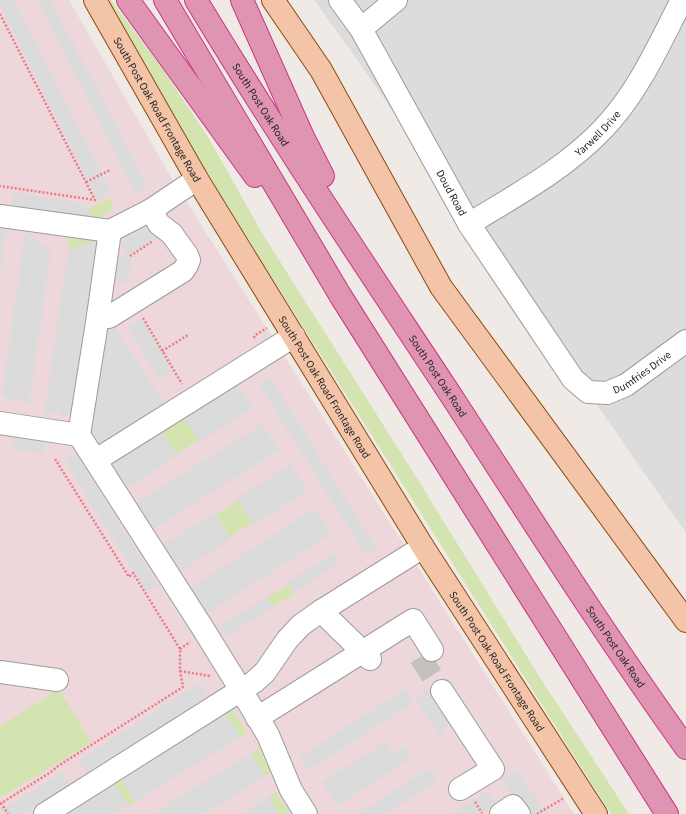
<svg xmlns="http://www.w3.org/2000/svg" width="686" height="814" viewBox="0 0 686 814" font-family="'Source Sans 3',sans-serif">
<style>
.residential{fill:#dddcdc}
.commercial{fill:#eed7da}
.grass{fill:#d4e4b1}
.parking{fill:#dbdbdb}
.lines{fill:none;stroke-linecap:round;stroke-linejoin:round}
.minor-tunnel{stroke:#c5c1be;stroke-width:22;stroke-dasharray:22 11;stroke-linecap:butt}
.minor-casing{stroke:#9c9c9c;stroke-width:24}
.major-casing{stroke:#8c4a0e;stroke-width:24}
.highway-casing{stroke:#ca3584;stroke-width:24}
.path{stroke:#ed7983;stroke-width:2.5;stroke-dasharray:2 2;stroke-linecap:butt}
.minor{stroke:#fff;stroke-width:22}
.major{stroke:#f3c4a7;stroke-width:22}
.highway{stroke:#df95b1;stroke-width:22}
.labels{text-anchor:middle;stroke-width:3;stroke-linejoin:round;paint-order:stroke}
.street-label{font-size:11px;fill:#1f1f1f;stroke:#fff}
</style>
<rect width="100%" height="100%" fill="#efeae6"/>
<!-- residential -->
<path class="residential" d="M 314,0 L 686,0 L 686,533 L 353,54 Z"/>
<!-- commercial -->
<path class="commercial" d="M 0,0 L 69,0 L 171,177 L 574,814 L 0,814 Z"/>
<!-- grass -->
<path class="grass" d="M 103,0 L 111,0 L 160,65 L 208,137 L 262,233 L 420,483 L 539,676 L 629,814 L 611,814 L 240,227 Z
M 110,198 L 113,203 C 112,211 108,214 100,218 L 89,216 L 90,208 Z
M 75,236 L 93,239 L 92,242 L 70,250 L 67,248 L 68,240 Z
M 184,417 L 199,440 L 176,454 L 161,431 Z
M 238,500 L 253,523 L 230,537 L 216,515 Z
M 289,584 L 294,593 L 273,607 L 267,598 Z
M 59,689 L 91,742 L 0,798 L 0,726 Z
M 232,709 L 247,732 L 240,737 L 225,713 Z
M 258,748 L 272,772 L 265,776 L 251,753 Z
M 120,778 L 135,802 L 129,806 L 113,782 Z
M 276,792 L 289,814 L 279,814 L 269,797 Z"/>
<!-- parking -->
<path class="parking" d="M 0,0 L 14,0 L 112,193 L 98,201 L 0,6 Z
M 37,0 L 51,0 L 148,187 L 136,194 Z
M 14,192 L 84,204 L 90,208 L 88,219 L 12,207 Z
M 150,223 L 158,236 L 128,256 L 120,243 Z
M 6,228 L 0,275 L 0,230 Z
M 25,230 L 51,250 L 29,406 L 16,396 L 15,404 L 2,394 Z
M 98,240 L 74,411 L 60,416 L 60,409 L 44,416 L 68,251 Z
M 115,256 L 131,258 L 128,283 L 112,281 Z
M 109,317 L 171,413 L 96,460 L 79,435 Z
M 141,318 L 172,369 L 158,378 L 127,327 Z
M 270,377 L 377,549 L 366,556 L 259,385 Z
M 236,381 L 253,408 L 199,442 L 182,415 Z
M 262,424 L 279,450 L 151,531 L 135,504 Z
M 160,429 L 177,456 L 125,489 L 108,462 Z
M 15,434 L 47,440 L 45,454 L 12,449 Z
M 76,454 L 158,585 L 146,592 L 65,461 Z
M 291,464 L 307,491 L 254,525 L 237,498 Z
M 315,508 L 331,534 L 204,615 L 188,589 Z
M 214,513 L 231,539 L 180,572 L 163,545 Z
M 334,552 L 340,562 L 294,593 L 288,582 Z
M 266,597 L 273,607 L 227,637 L 220,626 Z
M 200,683 L 208,696 L 86,773 L 79,760 Z
M 425,688 L 449,722 L 440,737 L 416,701 Z
M 405,689 L 413,703 L 307,771 L 299,757 Z
M 225,713 L 240,737 L 135,802 L 120,778 Z
M 385,742 L 393,753 L 404,746 L 411,758 L 337,806 L 322,782 Z
M 251,753 L 265,776 L 205,814 L 152,814 Z
M 428,769 L 437,781 L 387,814 L 358,814 Z
M 517,770 L 546,814 L 525,814 L 502,780 Z
M 62,772 L 70,785 L 23,814 L 0,814 L 0,811 Z
M 113,782 L 129,806 L 116,814 L 65,814 Z
M 488,791 L 496,804 L 481,814 L 452,814 Z
M 269,797 L 279,814 L 241,814 Z"/>
<g class="lines">
<!-- minor-tunnel -->
<path class="minor-tunnel" d="M 420,657 L 442,691"/>
<defs>
<g id="minor">
<path id="s1" d="M 340,0 L 361,29 L 469,224 L 573,379 L 588,392 L 607,393 L 626,385 L 686,341"/>
<path d="M 361,29 L 396,0"/>
<path d="M 0,216 L 110,231 L 151,210 L 197,179"/>
<path id="s2" d="M 469,224 C 516,195 565,169 603,129 C 638,93 659,44 682,0"/>
<path d="M 98,316 L 109,317 L 183,271 L 187,265 L 189,260 L 187,255 L 172,234 L 159,224 L 151,210"/>
<path d="M 0,423 L 79,435"/>
<path d="M 96,460 L 294,336"/>
<path d="M 321,611 L 370,659"/>
<path d="M 0,672 L 57,680"/>
<path d="M 442,691 L 493,769 L 460,789"/>
<path d="M 257,718 L 413,620 L 432,650"/>
<path d="M 45,814 L 241,690 L 202,627 L 79,435 L 98,316 L 110,231"/>
<path d="M 306,814 L 291,790 L 268,735 L 241,690 L 254,682 L 265,672 L 287,640 L 301,625 L 321,611 L 423,547"/>
<path d="M 501,814 L 513,806 L 519,814"/>
</g>
<g id="major">
<path id="s3" d="M 95,0 L 197,179 L 423,547 L 596,814"/>
<path d="M 273,0 L 321,70 L 441,287 L 686,621"/>
</g>
<g id="highway">
<path d="M 128,0 L 255,176"/>
<path d="M 165,0 L 340,295 L 667,814"/>
<path id="s4" d="M 196,0 C 278,136 367,268 454,400 C 530,517 605,635 686,748"/>
<path d="M 242,0 L 303,137 L 323,176"/>
</g>
</defs>
<!-- minor casing -->
<use href="#minor" class="minor-casing"/>
<!-- major casing -->
<use href="#major" class="major-casing"/>
<!-- highway casing -->
<use href="#highway" class="highway-casing"/>
<!-- path -->
<path class="path" d="M 0,14 L 95,200 L 0,186
M 86,182 L 110,170
M 130,256 L 153,241
M 143,318 L 182,384
M 254,338 L 255,335 L 267,328
M 162,351 L 188,335
M 180,649 L 190,642
M 180,671 L 210,676
M 475,802 L 482,813
M 1,803 L 8,814
M 0,804 L 51,772 L 58,766 L 183,687 L 180,671 L 180,649 L 133,573 L 129,577 L 55,459
M 537,814 L 564,798"/>
<!-- minor -->
<use href="#minor" class="minor"/>
<!-- major -->
<use href="#major" class="major"/>
<!-- highway -->
<use href="#highway" class="highway"/>
</g>
<g class="labels">
<!-- street labels -->
<g class="street-label">
<text dy="4" stroke="none"><textPath href="#s4" startOffset="123">South Post Oak Road</textPath></text>
<text dy="4" stroke="none"><textPath href="#s3" startOffset="126">South Post Oak Road Frontage Road</textPath></text>
<text dy="4" stroke="none"><textPath href="#s2" startOffset="158">Yarwell Drive</textPath></text>
<text dy="4" stroke="none"><textPath href="#s1" startOffset="223">Doud Road</textPath></text>
<text dy="4" stroke="none"><textPath href="#s1" startOffset="525">Dumfries Drive</textPath></text>
<text dy="4" stroke="none"><textPath href="#s4" startOffset="447">South Post Oak Road</textPath></text>
<text dy="4" stroke="none"><textPath href="#s3" startOffset="450">South Post Oak Road Frontage Road</textPath></text>
<text dy="4" stroke="none"><textPath href="#s4" startOffset="771">South Post Oak Road</textPath></text>
<text dy="4" stroke="none"><textPath href="#s3" startOffset="774">South Post Oak Road Frontage Road</textPath></text>
</g>
</g>
</svg>
